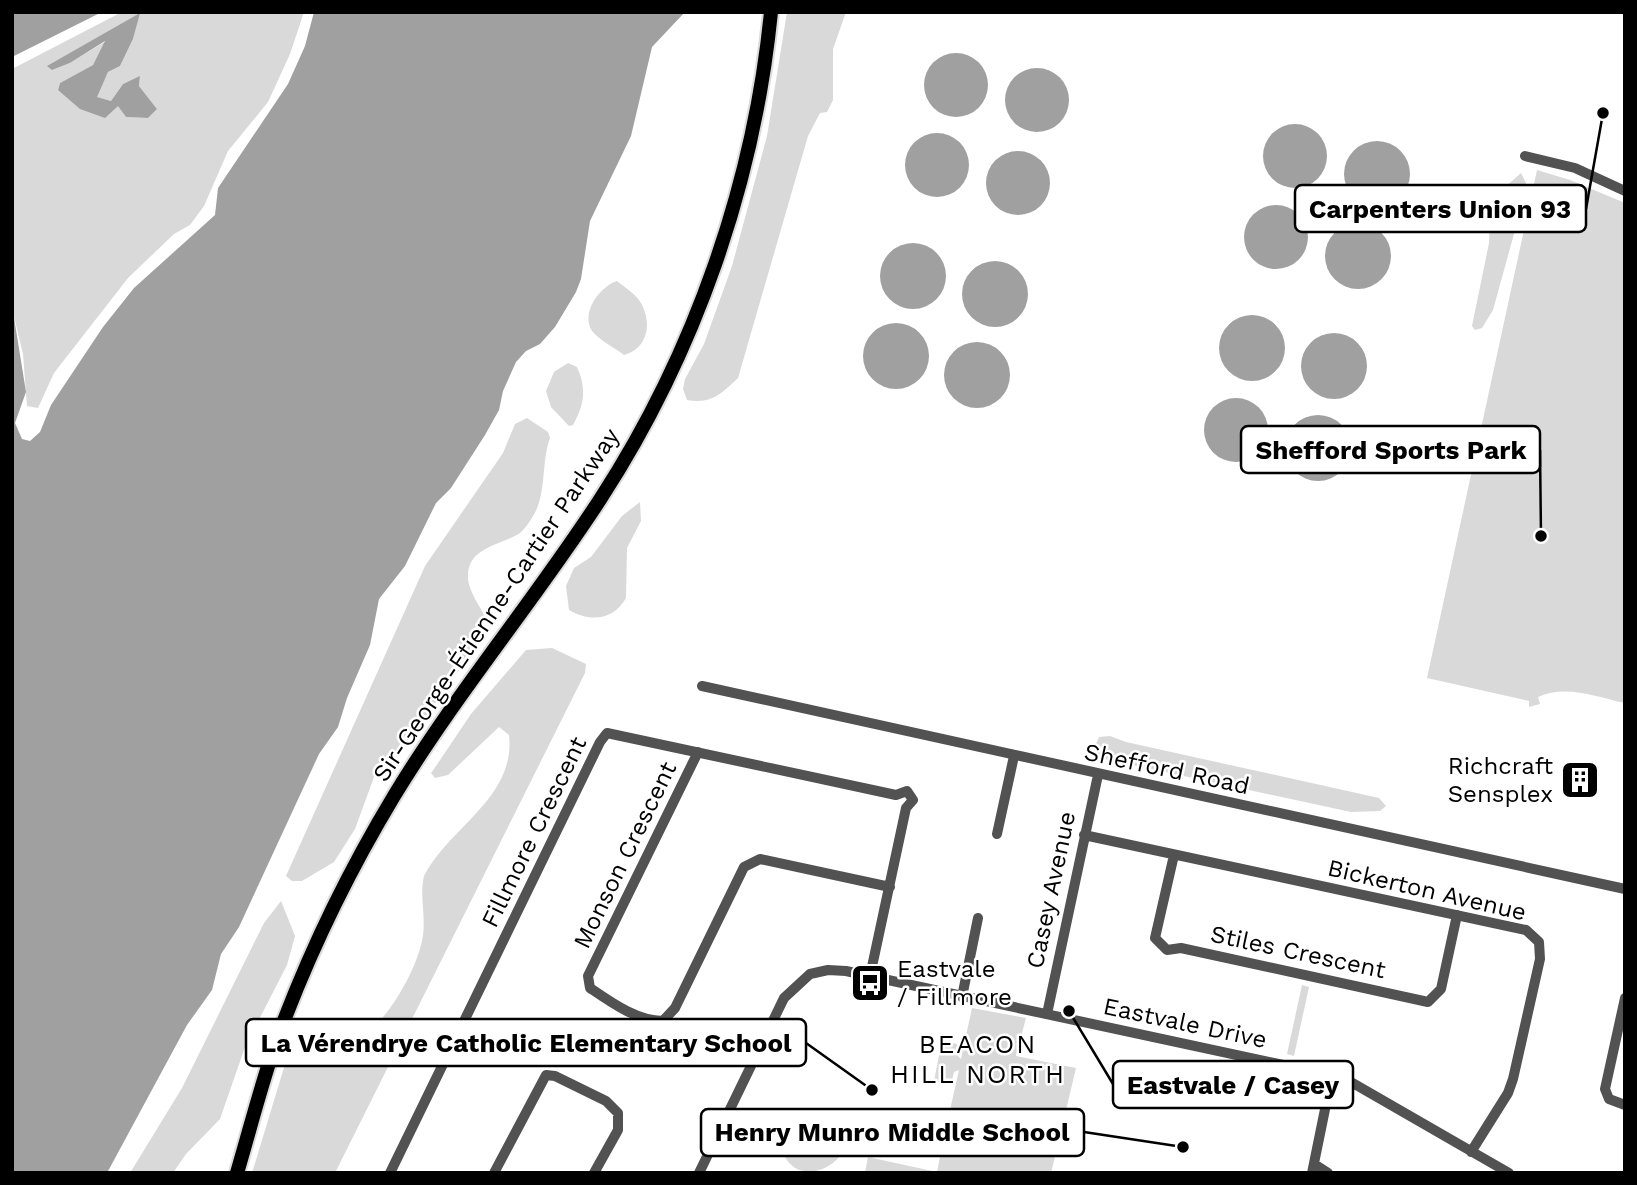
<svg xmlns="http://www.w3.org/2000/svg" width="1637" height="1185" viewBox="0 0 1637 1185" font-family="'Work Sans',sans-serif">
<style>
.green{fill:#d9d9d9;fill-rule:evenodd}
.water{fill:#a0a0a0}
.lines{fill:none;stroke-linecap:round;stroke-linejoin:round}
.major-casing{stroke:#dbdbdb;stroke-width:18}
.minor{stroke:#525252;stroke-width:10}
.major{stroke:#000;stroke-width:14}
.labels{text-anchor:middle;stroke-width:5;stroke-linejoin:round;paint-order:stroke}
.street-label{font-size:24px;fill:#000;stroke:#fff}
.poi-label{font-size:24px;fill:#000;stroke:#fff;text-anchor:end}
.neighbourhood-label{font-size:26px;letter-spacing:2px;fill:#000;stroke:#fff}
.leader{fill:none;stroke:#000;stroke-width:2.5}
.callout-dot{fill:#000;stroke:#fff;stroke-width:2.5}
.callout{fill:#fff;stroke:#000;stroke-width:2.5}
.callout-label{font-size:26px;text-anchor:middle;font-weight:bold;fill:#000}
</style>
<rect width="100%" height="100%" fill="#fff"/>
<!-- green -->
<path class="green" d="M 122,12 L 304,12 L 290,54 L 268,102 L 228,151 L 204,206 L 190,225 L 174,234 L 128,278 L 54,373 L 38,408 L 27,406 L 23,354 L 12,308 L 12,69 ZM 139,14 L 133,39 L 120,66 L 108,72 L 96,97 L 111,101 L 123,84 L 140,77 L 139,86 L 157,109 L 148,118 L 126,117 L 118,105 L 58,90 L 60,83 L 93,65 L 106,41 L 70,63 L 52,70 Z
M 787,12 L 846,12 L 833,49 L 833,100 L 827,112 L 820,113 L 808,136 L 738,378 C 721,394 712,404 687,400 L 683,389 L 685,379 L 704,344 L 732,266 L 767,136 Z
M 1537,170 L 1570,180 L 1625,203 L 1625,703 C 1597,697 1565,684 1538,697 L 1540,704 L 1529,707 L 1529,701 L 1427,678 Z
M 1521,173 L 1526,183 L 1525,194 L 1493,310 L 1482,328 L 1475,330 L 1472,326 L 1489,243 L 1490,212 L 1503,189 Z
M 617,281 C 624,287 634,293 639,300 C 653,321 649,348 624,355 C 615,348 599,340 592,331 C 580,312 601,286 617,281 Z
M 568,363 L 577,367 C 587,389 584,405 573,425 L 569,426 L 551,407 L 546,391 L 554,372 Z
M 527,418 L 548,432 L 550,438 C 541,462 547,494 533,516 C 530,521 525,529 520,533 C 500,546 466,547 468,579 C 469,591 480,607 486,618 L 472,656 L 453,677 L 413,737 L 374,777 L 355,829 L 334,862 L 302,881 L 292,881 L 286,876 L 425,566 L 503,453 L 515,424 Z
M 640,502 L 641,521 L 627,548 L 626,598 C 613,621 589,622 569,610 L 566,586 L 574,568 L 591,557 L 622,516 Z
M 552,648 L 586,664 L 585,673 L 335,1173 L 252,1173 L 286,1061 L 307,1026 L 332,1045 C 374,1051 415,975 422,941 C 427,919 419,897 424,876 C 449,827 516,798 509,735 L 499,727 L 448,775 L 435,778 L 431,773 L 434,769 L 471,714 L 526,650 Z
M 1110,736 L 1126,742 L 1379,798 L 1386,806 L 1380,811 L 1351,812 L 1095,757 L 1093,751 L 1099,737 Z
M 281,901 L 295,936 L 287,965 L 245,1047 L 220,1119 L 186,1154 L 173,1173 L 130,1173 L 182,1088 L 264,923 Z
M 1302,985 L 1309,987 L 1294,1056 L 1287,1054 Z
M 972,1008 L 1026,1018 L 1016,1056 L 1076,1068 L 1051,1173 L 865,1173 L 868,1157 L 937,1172 L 945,1132 L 932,1131 L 933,1118 L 942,1114 L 948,1119 L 959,1070 L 954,1072 L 951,1084 L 934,1081 L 942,1040 L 960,1045 L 958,1056 L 961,1059 Z
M 803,1109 L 844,1120 L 848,1126 C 847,1133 848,1142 845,1148 C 834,1172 797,1183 784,1155 L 796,1113 Z"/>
<!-- water -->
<path class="water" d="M 12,12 L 102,12 L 12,57 Z
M 314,12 L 685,12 L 652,47 L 631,136 L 590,221 L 581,279 L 576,292 L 555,327 L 540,344 L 526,351 L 516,362 L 503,391 L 499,410 L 485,435 L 451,488 L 436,503 L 405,566 L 379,599 L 370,645 L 347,698 L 338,727 L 319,754 L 239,927 L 221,954 L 212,990 L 187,1025 L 107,1173 L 12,1173 L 12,305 L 26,392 L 15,423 L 22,439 L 30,441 L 40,432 L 51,405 L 103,327 L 134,288 L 215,215 L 218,188 L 288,84 L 305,46 Z
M 140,13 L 133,39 L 120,66 L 108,72 L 97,97 L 111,101 L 123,84 L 140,76 L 139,86 L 157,109 L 148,118 L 126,117 L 118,106 L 105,118 L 80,109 L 58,90 L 60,83 L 93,65 L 105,41 L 70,63 L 52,70 L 47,66 Z
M924 85a32 32 0 1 1 64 0a32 32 0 1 1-64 0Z
M1005 100a32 32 0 1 1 64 0a32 32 0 1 1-64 0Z
M1263 156a32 32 0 1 1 64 0a32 32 0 1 1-64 0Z
M905 165a32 32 0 1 1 64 0a32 32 0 1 1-64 0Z
M1344 174a33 33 0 1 1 66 0a33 33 0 1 1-66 0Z
M986 183a32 32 0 1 1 64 0a32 32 0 1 1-64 0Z
M1244 237a32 32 0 1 1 64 0a32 32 0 1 1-64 0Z
M1325 256a33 33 0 1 1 66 0a33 33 0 1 1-66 0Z
M880 276a33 33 0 1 1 66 0a33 33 0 1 1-66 0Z
M962 294a33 33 0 1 1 66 0a33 33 0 1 1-66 0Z
M1219 348a33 33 0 1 1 66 0a33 33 0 1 1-66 0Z
M863 356a33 33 0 1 1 66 0a33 33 0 1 1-66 0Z
M1301 366a33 33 0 1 1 66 0a33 33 0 1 1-66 0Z
M944 375a33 33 0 1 1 66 0a33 33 0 1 1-66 0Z
M1204 430a32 32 0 1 1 64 0a32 32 0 1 1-64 0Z
M1285 448a33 33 0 1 1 66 0a33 33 0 1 1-66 0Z"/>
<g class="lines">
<defs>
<path id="major" d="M 237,1173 C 250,1129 261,1085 276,1042 C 307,957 347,874 394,796 C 457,692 535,600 601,498 C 695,353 754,183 771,12"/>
</defs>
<!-- major casing -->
<use href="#major" class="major-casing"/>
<!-- minor -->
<path class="minor" d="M 1525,156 L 1575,168 L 1625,191
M 702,686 L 1625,889
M 698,752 L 588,976 L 590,988 C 612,1003 637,1021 663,1021 L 675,1008 L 744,867 L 760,859 L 890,887
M 997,834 L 1014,756
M 1084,835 L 1526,930 L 1539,942 L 1540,959 L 1513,1079 L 1508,1093 L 1471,1152
M 1174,855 L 1155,938 L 1167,950 L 1181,948 L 1428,1002 L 1441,989 L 1457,915
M 962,997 L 978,918
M 1625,998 L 1605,1089 L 1609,1099 L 1625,1105
M 1047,1014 L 1098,775
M 1314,1164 L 1328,1173
M 390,1173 L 600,742 L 607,733 L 896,795 L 907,791 L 913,800 L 906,808 L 870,976
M 494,1173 L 546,1075 L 555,1076 L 606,1101 L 618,1113 L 618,1130 L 594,1173
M 699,1173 L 784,998 L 810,974 L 828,970 L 846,971 L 1344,1078 L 1509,1173
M 1312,1173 L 1332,1075"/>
<!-- major -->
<use href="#major" class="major"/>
</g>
<!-- icons -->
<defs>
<symbol id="building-square" viewBox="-11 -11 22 22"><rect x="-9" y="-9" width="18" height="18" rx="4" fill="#000" stroke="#fff"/><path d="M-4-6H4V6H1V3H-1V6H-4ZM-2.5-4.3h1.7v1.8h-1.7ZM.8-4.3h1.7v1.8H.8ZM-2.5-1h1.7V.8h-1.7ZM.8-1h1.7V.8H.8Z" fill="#fff"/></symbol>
<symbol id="bus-square" viewBox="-11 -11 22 22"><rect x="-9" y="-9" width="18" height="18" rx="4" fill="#000" stroke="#fff"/><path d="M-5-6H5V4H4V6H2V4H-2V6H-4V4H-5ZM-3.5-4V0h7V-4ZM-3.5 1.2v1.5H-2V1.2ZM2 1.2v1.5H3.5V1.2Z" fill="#fff"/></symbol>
</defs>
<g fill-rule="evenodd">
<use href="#building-square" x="1558" y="758" width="44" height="44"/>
<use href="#bus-square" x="848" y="961" width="44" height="44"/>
</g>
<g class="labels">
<!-- street labels -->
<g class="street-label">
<text transform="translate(496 605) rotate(-56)" y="8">Sir-George-Étienne-Cartier Parkway</text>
<text transform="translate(1167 769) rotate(12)" y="8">Shefford Road</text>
<text transform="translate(534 832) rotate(-64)" y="8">Fillmore Crescent</text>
<text transform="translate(625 855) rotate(-64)" y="8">Monson Crescent</text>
<text transform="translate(1051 890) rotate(-78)" y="8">Casey Avenue</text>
<text transform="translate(1427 890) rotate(13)" y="8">Bickerton Avenue</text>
<text transform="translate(1298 952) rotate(12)" y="8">Stiles Crescent</text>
<text transform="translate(1185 1023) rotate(12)" y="8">Eastvale Drive</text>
</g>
<!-- poi labels -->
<g class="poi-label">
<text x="1553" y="774">Richcraft<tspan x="1553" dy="28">Sensplex</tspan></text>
<text x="897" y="977" text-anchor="start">Eastvale<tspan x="897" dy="28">/ Fillmore</tspan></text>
</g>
<!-- neighbourhood labels -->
<g class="neighbourhood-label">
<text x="978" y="1053">BEACON<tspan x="978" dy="30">HILL NORTH</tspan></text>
</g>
</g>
<!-- callouts -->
<path class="leader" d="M1603 113L1586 209M1541 536L1540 450M872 1090L806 1043M1069 1011L1113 1084M1183 1147L1084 1132"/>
<g class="callout-dot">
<circle cx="1603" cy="113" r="7"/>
<circle cx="1541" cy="536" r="7"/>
<circle cx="872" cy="1090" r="7"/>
<circle cx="1069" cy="1011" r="7"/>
<circle cx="1183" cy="1147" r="7"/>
</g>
<g class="callout">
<rect x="1295" y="185" width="291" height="47" rx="7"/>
<rect x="1241" y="426" width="299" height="47" rx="7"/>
<rect x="246" y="1019" width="560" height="47" rx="7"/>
<rect x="1113" y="1061" width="240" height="47" rx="7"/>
<rect x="701" y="1109" width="383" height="47" rx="7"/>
</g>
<g class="callout-label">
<text x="1440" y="218">Carpenters Union 93</text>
<text x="1391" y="459">Shefford Sports Park</text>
<text x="526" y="1052">La Vérendrye Catholic Elementary School</text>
<text x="1233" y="1094">Eastvale / Casey</text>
<text x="892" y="1141">Henry Munro Middle School</text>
</g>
<!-- border -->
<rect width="1637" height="1185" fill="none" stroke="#000000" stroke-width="28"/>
</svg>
